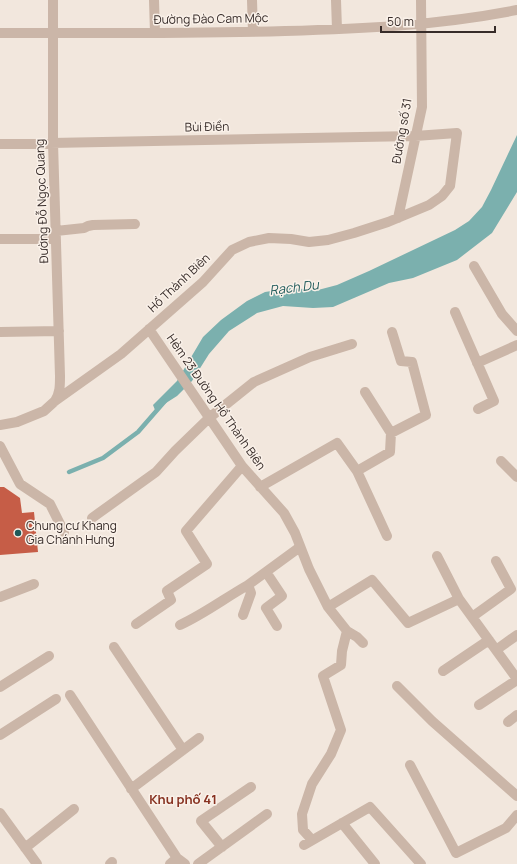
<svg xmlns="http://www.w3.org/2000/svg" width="517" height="864" viewBox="0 0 517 864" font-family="Manrope,sans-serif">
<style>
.water{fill:#7bb0ae}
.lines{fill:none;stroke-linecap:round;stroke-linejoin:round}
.stream{stroke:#7bb0ae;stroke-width:4.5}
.building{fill:#c65d47}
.minor{stroke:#cbb6a8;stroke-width:10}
.poi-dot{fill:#1e5959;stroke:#faf1e9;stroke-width:1.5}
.labels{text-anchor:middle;stroke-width:3;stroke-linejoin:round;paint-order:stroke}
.street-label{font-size:12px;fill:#372c29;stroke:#faf1e9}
.poi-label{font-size:12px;fill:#372c29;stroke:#faf1e9;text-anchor:start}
.water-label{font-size:13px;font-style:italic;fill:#1e5959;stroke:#faf1e9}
.neighbourhood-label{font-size:13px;font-weight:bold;fill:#873221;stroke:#faf1e9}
</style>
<rect width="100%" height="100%" fill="#f2e7dd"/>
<!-- water -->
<path class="water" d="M 517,135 L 517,192 L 492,233 L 457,260 L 413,278 L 389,283 L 333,307 L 313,308 L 283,306 L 257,313 L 229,331 L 209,354 L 192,381 L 177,396 L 155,410 L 153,405 L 177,381 L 203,337 L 221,320 L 247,301 L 265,292 L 291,288 L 318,290 L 337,285 L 369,271 L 455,230 L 469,221 L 482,207 L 491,190 Z"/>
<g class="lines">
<!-- stream -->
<path class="stream" d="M 69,472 L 103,458 L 138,432 L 165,401"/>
</g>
<!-- building -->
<path class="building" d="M 0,487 L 4,487 L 20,498 L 22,513 L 34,512 L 38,552 L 0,555 Z"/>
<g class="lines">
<!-- minor -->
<path class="minor" d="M 53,0 L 53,143 L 60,376 C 60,386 60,393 55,401
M 154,0 L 155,33
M 252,0 L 253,32
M 336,0 L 337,29
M 0,33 C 95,33 190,34 285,31 C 363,29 441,25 517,10
M 0,144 L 415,136 L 457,133 L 450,186 L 442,196 L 429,205 L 388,222 L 354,233 L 328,240 L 309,242 L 291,239 L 269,238 L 249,242 L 232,250 L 203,282 L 121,354 L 55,401 L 44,411 L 17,422 L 0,425
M 398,218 L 422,107 L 421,0
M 56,231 L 84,228 L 88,226 L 93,225 L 135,224
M 0,239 L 56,239
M 474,266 L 502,314 L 517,331
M 455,312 L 494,401 L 478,409
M 149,329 L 242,466 L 284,513 L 295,533 L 309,569 L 328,607 L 347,631 L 342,651 L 341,665 L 323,676 L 341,730 L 331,754 L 312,784 L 302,814 L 303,830 L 312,840
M 0,332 L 59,331
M 477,363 L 517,345
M 365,392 L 391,433
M 0,446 L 20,484 L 50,504 L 64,532
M 501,461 L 517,477
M 357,471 L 387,536
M 260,487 L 337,443 L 357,471 L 390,452 L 391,433 L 426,415 L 412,362 L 401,361 L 392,332
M 92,518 L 156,472 L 175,451 L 209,418 L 254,382 L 310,357 L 352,344
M 437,556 L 459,599
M 266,572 L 282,596 L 266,608 L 277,626
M 0,597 L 34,584
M 328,607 L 372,580 L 408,623 L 459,599 L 517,679
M 243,615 L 251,593 L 248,585 L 300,547
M 472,617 L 511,589 L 496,561
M 136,624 L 171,600 L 167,591 L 207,564 L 186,531 L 242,466
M 180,625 C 204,614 225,598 248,585
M 347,631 L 357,637 L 363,643
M 114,647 L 183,750
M 496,650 L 517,635
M 443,671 L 489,640
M 397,686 L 432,721 L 517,796
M 0,687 L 49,656
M 70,695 L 177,858
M 479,705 L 517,680
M 508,722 L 517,715
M 0,735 L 56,699
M 410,765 L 456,853 L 506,828 L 517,815
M 131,789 L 199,738
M 0,813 L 37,864
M 342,823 L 375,864
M 304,845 L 370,807 L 421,864
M 222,847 L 201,821 L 251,787
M 25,848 L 74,809
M 110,864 L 112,862
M 170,864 L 177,858 L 185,864
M 198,864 L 267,814"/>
</g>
<!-- markers -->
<circle class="poi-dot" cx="18" cy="533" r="4"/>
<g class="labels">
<!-- street labels -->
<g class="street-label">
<text transform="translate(211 19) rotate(-1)" y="4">Đường Đào Cam Mộc</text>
<text transform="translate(207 127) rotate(-1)" y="4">Bùi Điền</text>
<text transform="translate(402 131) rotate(-80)" y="4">Đường số 31</text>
<text transform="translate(42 201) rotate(-92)" y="4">Đường Đỗ Ngọc Quang</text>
<text transform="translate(179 283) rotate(-43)" y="4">Hồ Thành Biên</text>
<text transform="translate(216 402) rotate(55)" y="4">Hẻm 23 Đường Hồ Thành Biên</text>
</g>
<!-- poi labels -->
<g class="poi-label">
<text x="26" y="530">Chung cư Khang<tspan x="26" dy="14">Gia Chánh Hưng</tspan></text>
</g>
<!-- water labels -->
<g class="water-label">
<text transform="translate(294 287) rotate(-7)" y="5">Rạch Du</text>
</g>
<!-- neighbourhood labels -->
<g class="neighbourhood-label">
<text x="183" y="804">Khu phố 41</text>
</g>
</g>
<!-- scale -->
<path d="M381 26v6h114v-6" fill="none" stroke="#372c29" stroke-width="2"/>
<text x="387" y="26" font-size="12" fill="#372c29" stroke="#faf1e9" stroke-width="3" paint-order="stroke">50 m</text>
</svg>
